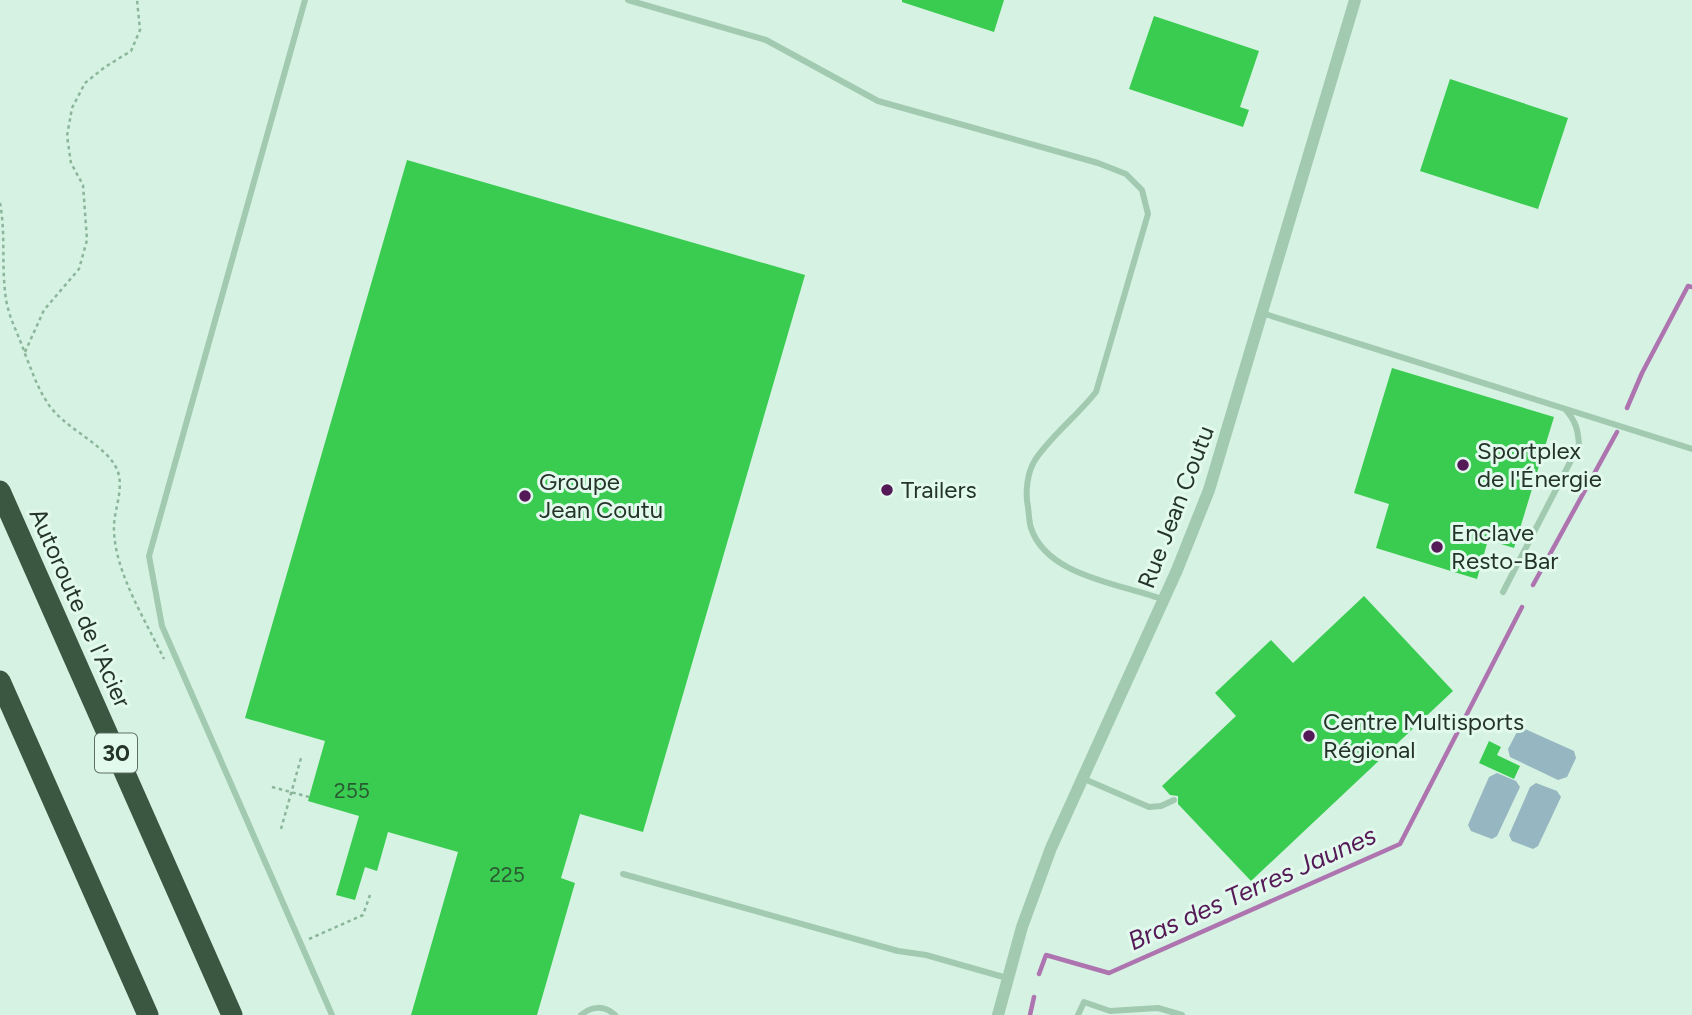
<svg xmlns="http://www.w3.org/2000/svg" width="1692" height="1015" viewBox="0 0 1692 1015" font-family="Figtree,sans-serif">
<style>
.garden{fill:#96b6c1}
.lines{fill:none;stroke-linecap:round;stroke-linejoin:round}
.stream{stroke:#ad74b0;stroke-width:4.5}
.building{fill:#39cc50}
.path{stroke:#8cb69a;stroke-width:2.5;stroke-dasharray:3.5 3.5;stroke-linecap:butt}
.lane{stroke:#a2cab0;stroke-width:6}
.street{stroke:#a2cab0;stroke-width:12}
.highway{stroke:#3b5641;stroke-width:21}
.poi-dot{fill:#561957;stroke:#e2faed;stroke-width:2.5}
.labels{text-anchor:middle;stroke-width:6;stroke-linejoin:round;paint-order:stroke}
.number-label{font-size:21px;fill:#2a5a32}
.shield{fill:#e2faed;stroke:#5e6f63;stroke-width:2}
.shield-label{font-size:23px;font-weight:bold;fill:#253428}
.poi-label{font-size:24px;fill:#253428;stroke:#e2faed;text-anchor:start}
.street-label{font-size:24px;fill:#253428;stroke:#e2faed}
.water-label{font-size:26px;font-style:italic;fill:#561957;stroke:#e2faed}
</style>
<rect width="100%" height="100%" fill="#d6f2e2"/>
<!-- garden -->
<path class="garden" d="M 1523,728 L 1574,751 L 1576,758 L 1567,777 L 1558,780 L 1510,757 L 1508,749 L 1518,730 Z
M 1497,773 L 1516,781 L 1520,787 L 1497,836 L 1492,839 L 1471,831 L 1468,825 L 1489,777 Z
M 1536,783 L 1557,791 L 1561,797 L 1538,846 L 1533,849 L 1512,841 L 1509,835 L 1530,787 Z"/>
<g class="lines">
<!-- stream -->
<path class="stream" d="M 1627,408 L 1642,373 L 1688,286 L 1692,287
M 1533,585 L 1617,432
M 1039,974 L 1046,955 L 1109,973 L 1400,844 L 1522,607
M 1030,1015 L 1034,997"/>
</g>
<!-- building -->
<path class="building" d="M 902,0 L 1004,0 L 994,32 L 902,2 Z
M 1154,16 L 1259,51 L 1240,107 L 1249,110 L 1243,127 L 1129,89 Z
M 1450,79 L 1568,118 L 1538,209 L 1420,171 Z
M 407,160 L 805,275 L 643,832 L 580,814 L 561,878 L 575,883 L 537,1015 L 411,1015 L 458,852 L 388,832 L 377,871 L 365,867 L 355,900 L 336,895 L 359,816 L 308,801 L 325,741 L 245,718 Z
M 1392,368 L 1554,417 L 1514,548 L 1488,540 L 1477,579 L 1376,548 L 1389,504 L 1354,493 Z
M 1364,596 L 1453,691 L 1251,881 L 1178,804 L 1178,796 L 1170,795 L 1162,786 L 1236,716 L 1215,693 L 1271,640 L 1293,663 Z
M 1489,741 L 1501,747 L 1497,755 L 1520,766 L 1514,779 L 1479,763 Z"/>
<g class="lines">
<!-- path -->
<path class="path" d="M 0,203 C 6,235 1,267 6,299 C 9,319 19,335 25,354 C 32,371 37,387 47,402 C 63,429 109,445 118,472 C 124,491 113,512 114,530 C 115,573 146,621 164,659
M 25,352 L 44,310 L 79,269 L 87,240 L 83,185 L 71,163 L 67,136 L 72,108 L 85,83 L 105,67 L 131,51 L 140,30 L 137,0
M 272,787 L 309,797
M 281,829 L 301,758
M 309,939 L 363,915 L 370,895"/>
<!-- lane -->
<path class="lane" d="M 305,0 L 149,556 L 162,626 L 332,1015
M 628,0 L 766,40 L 878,101 L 1098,163 L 1126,174 L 1142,190 L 1148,214 L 1096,392 C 1077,416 1052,435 1035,460 C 1027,473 1025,493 1028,507 C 1029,514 1029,522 1031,528 C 1047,577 1123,584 1164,600
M 1262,313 L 1692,449
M 1503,592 L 1579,445 C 1578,430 1576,421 1565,409
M 1082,778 L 1149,807 L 1161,806 L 1174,800
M 623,874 L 898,951 L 926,955 L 1007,978
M 581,1015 C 592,1006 604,1005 615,1015
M 1078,1015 L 1084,1002 L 1110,1011 L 1158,1008 L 1182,1015"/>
<!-- street -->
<path class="street" d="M 998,1015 L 1022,927 L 1051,848 L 1177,570 L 1209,490 L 1355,0"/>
<!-- highway -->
<path class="highway" d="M 0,491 L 232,1015
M 0,681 L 148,1015"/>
</g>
<!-- markers -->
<g class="poi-dot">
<circle cx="1463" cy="465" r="7"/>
<circle cx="887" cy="490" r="7"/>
<circle cx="525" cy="496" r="7"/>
<circle cx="1437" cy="547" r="7"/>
<circle cx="1309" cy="736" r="7"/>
</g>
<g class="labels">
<!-- number labels -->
<g class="number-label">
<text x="352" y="798">255</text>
<text x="507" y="882">225</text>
</g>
<!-- shield labels -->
<rect class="shield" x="95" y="733.5" width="42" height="39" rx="5"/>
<g class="shield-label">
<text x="116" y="761">30</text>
</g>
<!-- poi labels -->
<g class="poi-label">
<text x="1477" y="459">Sportplex<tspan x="1477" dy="28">de l'Énergie</tspan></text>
<text x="539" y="490">Groupe<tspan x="539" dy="28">Jean Coutu</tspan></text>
<text x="901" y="498">Trailers</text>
<text x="1451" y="541">Enclave<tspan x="1451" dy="28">Resto-Bar</tspan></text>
<text x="1323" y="730">Centre Multisports<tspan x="1323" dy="28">Régional</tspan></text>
</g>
<!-- street labels -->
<g class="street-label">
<text transform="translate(1176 507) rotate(-69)" y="8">Rue Jean Coutu</text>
<text transform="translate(80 608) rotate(66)" y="8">Autoroute de l'Acier</text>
</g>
<!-- water labels -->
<g class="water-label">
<text transform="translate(1252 888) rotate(-24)" y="9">Bras des Terres Jaunes</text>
</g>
</g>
</svg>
